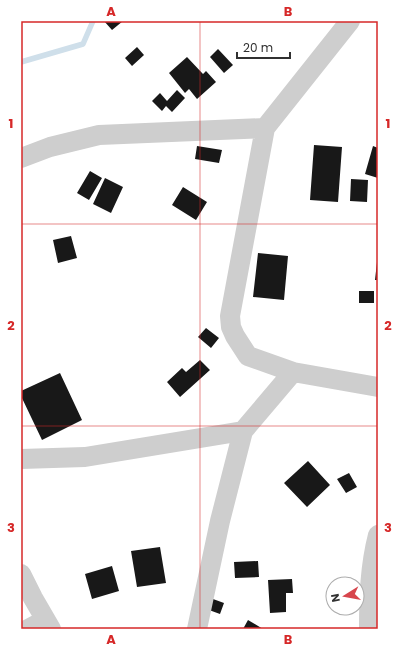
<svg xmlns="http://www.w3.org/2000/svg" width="399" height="650" viewBox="0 0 399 650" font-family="Poppins,sans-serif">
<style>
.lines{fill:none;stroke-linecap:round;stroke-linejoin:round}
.stream{stroke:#cfdfea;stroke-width:5.5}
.building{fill:#181818}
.minor{stroke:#cecece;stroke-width:20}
.grid{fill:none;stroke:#d62828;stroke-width:1;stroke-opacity:0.55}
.neatline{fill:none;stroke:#d62828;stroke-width:1.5}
.grid-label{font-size:13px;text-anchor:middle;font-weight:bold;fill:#d62828}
</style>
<rect width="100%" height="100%" fill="#fff"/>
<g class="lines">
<!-- stream -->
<path class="stream" d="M 21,62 L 83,44 L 93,21"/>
</g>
<!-- building -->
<path class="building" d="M 104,21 L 123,21 L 112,30 Z
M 137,47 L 144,55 L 132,66 L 125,58 Z
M 218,49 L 233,65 L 224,73 L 210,57 Z
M 187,57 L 203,74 L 206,71 L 216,82 L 197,99 L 189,89 L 185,93 L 169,73 Z
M 177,90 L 185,98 L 172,112 L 166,106 L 162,111 L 152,101 L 160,93 L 167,101 Z
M 314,145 L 342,147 L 338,202 L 310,200 Z
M 197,146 L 222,150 L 219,163 L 195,159 Z
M 373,146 L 378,148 L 378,178 L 365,174 Z
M 90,171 L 102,178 L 89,200 L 77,193 Z
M 105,178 L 123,187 L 111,213 L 93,204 Z
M 351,179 L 368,180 L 367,202 L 350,201 Z
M 183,187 L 207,202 L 196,220 L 172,205 Z
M 71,236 L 77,258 L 58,263 L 53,240 Z
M 258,253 L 288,256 L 284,300 L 253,297 Z
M 377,262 L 378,262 L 378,280 L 375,280 Z
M 359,291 L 374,291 L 374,303 L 359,303 Z
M 206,328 L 219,338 L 211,348 L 198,337 Z
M 200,360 L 210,370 L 180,397 L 167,382 L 182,368 L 186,372 Z
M 60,373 L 82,420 L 42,440 L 21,396 L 21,391 Z
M 308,461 L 330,485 L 307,507 L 284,483 Z
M 349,473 L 357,487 L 346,493 L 337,479 Z
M 160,547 L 166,583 L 137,587 L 131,551 Z
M 258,561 L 259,577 L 235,578 L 234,562 Z
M 112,566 L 119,591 L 92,599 L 85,574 Z
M 292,579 L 293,593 L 286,593 L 286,612 L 270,613 L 268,580 Z
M 213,599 L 224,603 L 220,614 L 209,610 Z
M 248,620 L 263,629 L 243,629 Z"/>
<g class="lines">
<!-- minor -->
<path class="minor" d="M 265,128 L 230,316 L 231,327 L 235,336 L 248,356 L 293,372 L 378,387
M 21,158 L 50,147 L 99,135 L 265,128 L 350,21
M 21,459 L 85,457 L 243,431
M 21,574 L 33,598 L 51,629
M 369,628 C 369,597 370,566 378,535
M 28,629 L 45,620
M 197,629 L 220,521 L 243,431 L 293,372"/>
</g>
<!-- grid -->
<path class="grid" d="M 200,21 L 200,629M 21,224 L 378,224M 21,426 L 378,426"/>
<!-- border -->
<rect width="399" height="650" fill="none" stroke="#ffffff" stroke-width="44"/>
<!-- north arrow -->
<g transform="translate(345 596) rotate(259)"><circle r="19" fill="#ffffff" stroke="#adadad"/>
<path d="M0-3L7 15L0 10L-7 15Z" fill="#d7454c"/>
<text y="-6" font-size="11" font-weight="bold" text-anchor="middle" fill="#313131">N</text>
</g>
<!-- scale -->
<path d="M237 52v6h53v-6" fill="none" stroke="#313131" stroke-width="2"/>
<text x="243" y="52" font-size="12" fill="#313131" stroke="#ffffff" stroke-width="3" paint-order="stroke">20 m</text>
<rect x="22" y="22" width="355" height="606" class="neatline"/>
<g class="grid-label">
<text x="111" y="16">A</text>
<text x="288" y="16">B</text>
<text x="11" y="128">1</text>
<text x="388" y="128">1</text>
<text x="11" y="330">2</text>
<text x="388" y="330">2</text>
<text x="11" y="532">3</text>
<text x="388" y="532">3</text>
<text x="111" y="644">A</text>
<text x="288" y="644">B</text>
</g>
</svg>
